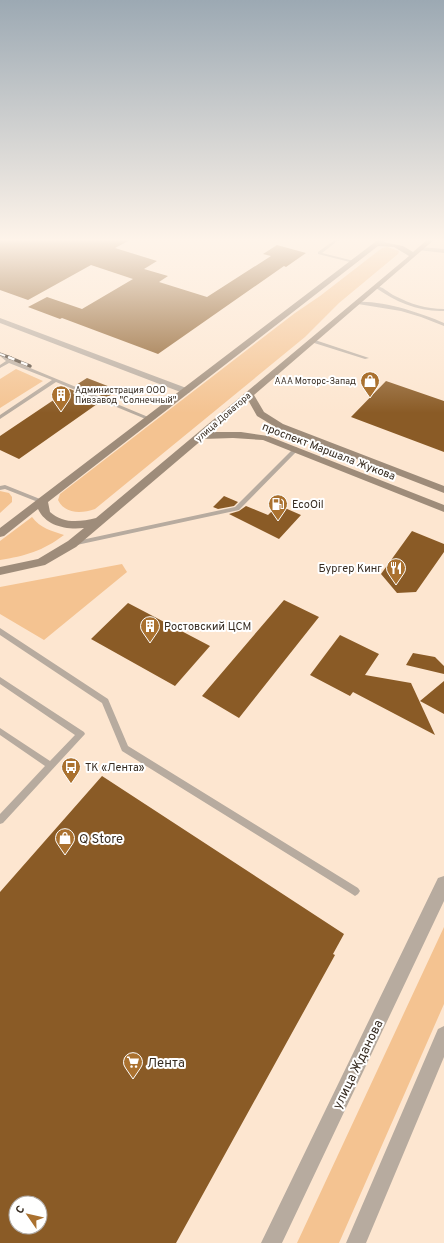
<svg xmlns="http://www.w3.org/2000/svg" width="444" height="1243" viewBox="0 0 444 1243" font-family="Overpass,sans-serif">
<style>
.green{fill:#f4c391}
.building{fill:#8a5b26;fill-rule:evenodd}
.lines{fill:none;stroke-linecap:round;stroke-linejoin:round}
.lane{fill:#b7ab9f;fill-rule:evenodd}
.street{fill:#b7ab9f;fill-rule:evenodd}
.secondary{fill:#9e8c7a;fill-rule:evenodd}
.rail-far1-casing{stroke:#56493c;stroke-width:3}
.rail-casing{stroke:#56493c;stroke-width:3.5}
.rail-far1{stroke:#fff;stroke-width:2;stroke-dasharray:5.5;stroke-linecap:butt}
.rail{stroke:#fff;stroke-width:2.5;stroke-dasharray:7;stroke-linecap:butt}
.labels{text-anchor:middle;stroke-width:4;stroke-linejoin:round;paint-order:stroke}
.far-poi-label{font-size:9px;fill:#362b20;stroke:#fff;text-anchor:end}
.far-street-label{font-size:9px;fill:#362b20;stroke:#fff}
.street-label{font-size:11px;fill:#362b20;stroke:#fff}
.poi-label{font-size:11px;fill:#362b20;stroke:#fff;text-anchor:start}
.near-poi-label{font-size:13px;fill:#362b20;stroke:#fff;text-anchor:start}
.near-street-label{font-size:13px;fill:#362b20;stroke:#fff}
</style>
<rect width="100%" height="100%" fill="#fde6d0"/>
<!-- green -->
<path class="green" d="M 387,247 L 399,251 L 398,254 L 339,303 L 305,337 L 95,509 C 81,514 65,514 58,500 L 60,494 L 295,313 L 320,296 L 382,248 Z
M 16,369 L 43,381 L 0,408 L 0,379 Z
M 0,491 L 9,493 L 12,497 L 12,502 L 0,513 Z
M 32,517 C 40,528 52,531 64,535 C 43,551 25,556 0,560 L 0,541 Z
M 122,564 L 127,572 L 44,640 L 0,614 L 0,587 Z
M 444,927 L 444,1004 L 339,1243 L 297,1243 Z"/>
<!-- building -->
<path class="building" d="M 0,239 L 132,239 L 115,248 L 157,261 L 144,269 L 168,276 L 159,282 L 207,297 L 271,256 L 263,254 L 277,245 L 306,253 L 286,267 L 284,266 L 158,354 L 62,318 L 60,319 L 28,307 L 47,297 L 82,309 L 133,279 L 91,265 L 28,300 L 0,290 Z
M 87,378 L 118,390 L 106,398 L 76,385 Z
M 386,381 L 444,401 L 444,452 L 351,417 Z
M 70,389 L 100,402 L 19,459 L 0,450 L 0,436 Z
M 224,496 L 238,502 L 234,506 L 218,509 L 213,507 Z
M 278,505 L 301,515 L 279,539 L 229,514 L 239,511 L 246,506 L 268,515 Z
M 412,531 L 444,544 L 444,552 L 416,592 L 397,593 L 381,574 Z
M 284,600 L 319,617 L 239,718 L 202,696 Z
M 128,603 L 210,646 L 175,686 L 91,639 Z
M 340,635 L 379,654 L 365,675 L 411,683 L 435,735 L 353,692 L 350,696 L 310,675 Z
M 413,653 L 435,657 L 444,666 L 444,674 L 406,665 Z
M 444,681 L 444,714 L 420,701 Z
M 102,776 L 344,934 L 333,954 L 335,955 L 176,1243 L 0,1243 L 0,892 ZM 16,1203 L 40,1203 L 40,1227 L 16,1227 Z"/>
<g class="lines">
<!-- lane -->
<path class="lane" d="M 336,239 L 340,239 L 322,253 L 354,261 L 354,263 L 318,254 L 318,252 Z
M 376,286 C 382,286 389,293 395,296 C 411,304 426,309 444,309 L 444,311 C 419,312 396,302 376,288 Z
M 356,302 C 382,300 421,313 444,323 L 444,326 L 421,317 L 401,311 L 358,304 L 356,304 Z
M 311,340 L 315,340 L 369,358 L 365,359 L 311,342 Z
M 0,353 L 11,360 L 153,419 L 152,420 L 148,420 L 56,382 L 0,419 L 0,415 L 52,380 L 9,363 L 0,368 L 0,365 L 6,361 L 0,356 Z
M 296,447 L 299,449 L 298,450 L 239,510 L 72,546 L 69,544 L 72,542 L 235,507 L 294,448 Z
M 5,485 L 45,501 L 46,502 L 43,504 L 5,489 L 0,490 L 0,486 Z
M 0,628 L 108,699 L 128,746 L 358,888 L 360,891 L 358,894 L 355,896 L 352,894 L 122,751 L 102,703 L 0,635 Z
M 0,677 L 84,732 L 85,734 L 3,823 L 0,824 L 0,814 L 45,766 L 0,735 L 0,728 L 50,761 L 75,735 L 0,684 Z"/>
<!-- street -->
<path class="street" d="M 420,247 L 444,249 L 444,253 L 418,250 L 418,248 Z
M 0,318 L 189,389 L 190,391 L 189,393 L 183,393 L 0,323 Z
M 444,876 L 444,901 L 282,1243 L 261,1243 L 438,878 Z
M 444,1026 L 444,1057 L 366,1243 L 346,1243 L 438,1029 Z"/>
<!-- secondary -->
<path class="secondary" d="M 379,239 L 386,239 L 383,242 L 403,246 L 413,252 L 428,239 L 435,239 L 254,395 L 264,412 L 283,424 L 444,486 L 444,493 L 277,428 L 257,416 L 248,400 L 210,432 L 241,432 L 268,436 L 444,505 L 444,512 L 263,440 L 233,438 L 203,439 L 76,547 L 45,565 L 0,575 L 0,567 L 38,559 L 68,541 L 84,528 C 66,530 46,526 38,509 L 4,536 L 0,537 L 0,528 ZM 378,246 L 394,247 L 409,256 L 96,518 C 80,522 63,524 50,512 L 48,502 Z"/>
<defs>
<path id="rail-far1" d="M 0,354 L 11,358"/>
<path id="rail" d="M 8,357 L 30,366"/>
</defs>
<!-- rail-far1 casing -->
<use href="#rail-far1" class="rail-far1-casing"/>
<!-- rail casing -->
<use href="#rail" class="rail-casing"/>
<!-- rail-far1 -->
<use href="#rail-far1" class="rail-far1"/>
<!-- rail -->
<use href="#rail" class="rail"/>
</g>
<!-- sky -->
<linearGradient id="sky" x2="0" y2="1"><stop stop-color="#9ca9b3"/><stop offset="0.58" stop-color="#fef4ea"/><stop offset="1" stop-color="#fef4ea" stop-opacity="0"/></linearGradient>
<rect width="444" height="413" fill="url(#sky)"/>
<!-- icons -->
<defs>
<symbol id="shop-pin" viewBox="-11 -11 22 30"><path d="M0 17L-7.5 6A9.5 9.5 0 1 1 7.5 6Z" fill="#aa712f" stroke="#fff"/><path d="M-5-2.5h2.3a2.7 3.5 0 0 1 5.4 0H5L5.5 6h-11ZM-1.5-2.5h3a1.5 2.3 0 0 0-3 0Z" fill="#fff"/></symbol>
<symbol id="building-pin" viewBox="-11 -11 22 30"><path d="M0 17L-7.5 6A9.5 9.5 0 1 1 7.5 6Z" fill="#aa712f" stroke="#fff"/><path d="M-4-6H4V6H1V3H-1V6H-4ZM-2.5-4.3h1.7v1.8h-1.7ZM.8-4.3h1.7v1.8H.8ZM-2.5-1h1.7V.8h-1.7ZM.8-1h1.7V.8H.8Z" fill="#fff"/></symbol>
<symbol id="fuel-pin" viewBox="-11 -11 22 30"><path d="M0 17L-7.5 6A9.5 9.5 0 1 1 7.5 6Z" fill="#aa712f" stroke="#fff"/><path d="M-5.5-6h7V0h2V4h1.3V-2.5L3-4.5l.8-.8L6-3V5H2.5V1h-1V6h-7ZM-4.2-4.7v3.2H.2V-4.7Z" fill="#fff"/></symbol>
<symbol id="restaurant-pin" viewBox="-11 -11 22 30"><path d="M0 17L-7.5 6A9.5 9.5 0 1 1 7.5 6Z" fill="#aa712f" stroke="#fff"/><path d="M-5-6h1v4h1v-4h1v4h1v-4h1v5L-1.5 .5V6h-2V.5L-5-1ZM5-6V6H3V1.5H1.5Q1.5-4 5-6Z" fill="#fff"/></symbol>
<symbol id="bus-pin" viewBox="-11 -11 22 30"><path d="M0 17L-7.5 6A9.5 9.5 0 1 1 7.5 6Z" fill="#aa712f" stroke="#fff"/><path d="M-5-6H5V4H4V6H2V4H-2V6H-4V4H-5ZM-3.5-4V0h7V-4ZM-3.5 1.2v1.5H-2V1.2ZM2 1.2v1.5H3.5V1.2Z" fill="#fff"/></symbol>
<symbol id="supermarket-pin" viewBox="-11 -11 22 30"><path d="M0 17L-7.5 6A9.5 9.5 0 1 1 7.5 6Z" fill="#aa712f" stroke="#fff"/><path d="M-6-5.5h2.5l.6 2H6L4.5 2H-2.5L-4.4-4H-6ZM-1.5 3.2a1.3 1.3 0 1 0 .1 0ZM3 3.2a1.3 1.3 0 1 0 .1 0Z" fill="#fff"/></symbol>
</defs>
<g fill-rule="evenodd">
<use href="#shop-pin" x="359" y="370" width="22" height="30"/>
<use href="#building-pin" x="50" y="384" width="22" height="30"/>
<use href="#fuel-pin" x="267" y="493" width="22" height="30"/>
<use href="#restaurant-pin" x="385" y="557" width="22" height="30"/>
<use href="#building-pin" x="139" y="615" width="22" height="30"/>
<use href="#bus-pin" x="60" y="756" width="22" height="30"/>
<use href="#shop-pin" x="54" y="827" width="22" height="30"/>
<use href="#supermarket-pin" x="122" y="1051" width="22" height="30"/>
</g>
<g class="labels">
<!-- far-poi labels -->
<g class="far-poi-label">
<text x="356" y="384">ААА Моторс-Запад</text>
<text x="75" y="393" text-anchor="start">Администрация ООО<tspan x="75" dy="10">Пивзавод "Солнечный"</tspan></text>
</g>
<!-- far-street labels -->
<g class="far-street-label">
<text transform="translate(223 417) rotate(-41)" y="3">улица Доватора</text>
</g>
<!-- street labels -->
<g class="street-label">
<text transform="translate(329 451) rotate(21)" y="4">проспект Маршала Жукова</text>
</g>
<!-- poi labels -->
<g class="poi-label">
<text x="292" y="508">EcoOil</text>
<text x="382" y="572" text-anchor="end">Бургер Кинг</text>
<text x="164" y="630">Ростовский ЦСМ</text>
<text x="85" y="771">ТК «Лента»</text>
</g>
<!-- near-poi labels -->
<g class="near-poi-label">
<text x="79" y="843">Q Store</text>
<text x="147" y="1067">Лента</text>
</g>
<!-- near-street labels -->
<g class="near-street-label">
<text transform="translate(357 1064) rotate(-64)" y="5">улица Жданова</text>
</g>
</g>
<!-- north arrow -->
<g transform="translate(28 1215) rotate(304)"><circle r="19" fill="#ffffff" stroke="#afaaa6"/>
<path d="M0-3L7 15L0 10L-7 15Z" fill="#aa712f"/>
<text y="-6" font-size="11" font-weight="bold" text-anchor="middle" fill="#362b20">С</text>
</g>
</svg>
